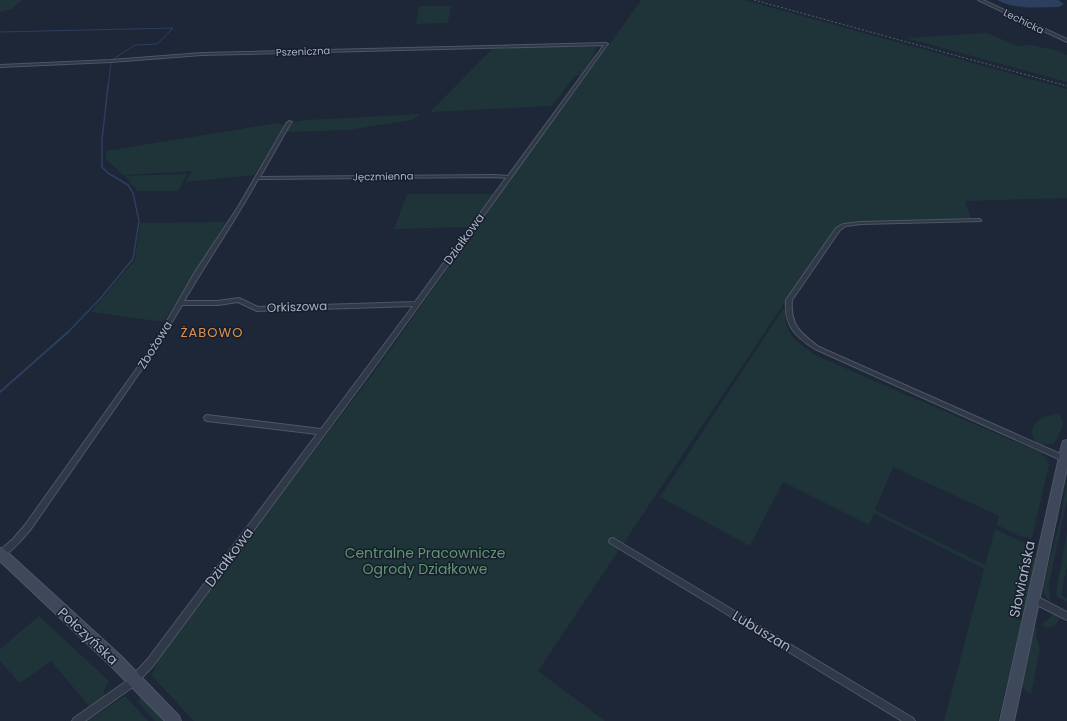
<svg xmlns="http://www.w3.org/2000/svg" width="1067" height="721" viewBox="0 0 1067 721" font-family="Poppins,sans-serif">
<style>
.green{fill:#1f3438}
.water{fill:#2c3f5f}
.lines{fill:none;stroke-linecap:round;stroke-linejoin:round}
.stream-far2{stroke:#2c3f5f;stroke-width:1}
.stream-far1{stroke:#2c3f5f;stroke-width:1.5}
.stream{stroke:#2c3f5f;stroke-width:2}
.minor-casing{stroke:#4e5666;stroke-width:2}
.tertiary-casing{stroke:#4e5666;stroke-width:2}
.secondary-casing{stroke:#4e5666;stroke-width:2}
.minor{fill:#303948;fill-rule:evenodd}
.tertiary{fill:#303948;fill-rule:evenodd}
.secondary{fill:#3e485b;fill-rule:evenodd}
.rail{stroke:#525d6f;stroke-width:1;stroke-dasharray:2 2;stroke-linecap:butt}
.labels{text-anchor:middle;stroke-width:3;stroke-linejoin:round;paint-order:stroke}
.far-street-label{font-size:10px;fill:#aab3c5;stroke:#161e2c}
.street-label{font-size:12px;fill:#aab3c5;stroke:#161e2c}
.neighbourhood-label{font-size:13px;letter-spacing:1px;fill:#de914c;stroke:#161e2c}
.near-park-label{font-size:14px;fill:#60976f;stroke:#161e2c}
.near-street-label{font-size:14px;fill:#aab3c5;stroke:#161e2c}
</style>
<rect width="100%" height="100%" fill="#1d2737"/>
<!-- green -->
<path class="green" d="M 0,0 L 22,0 L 12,9 L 0,12 Z
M 640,0 L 744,0 L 1067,89 L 1067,198 L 965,201 L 971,219 L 930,220 L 835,227 L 538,671 L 605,721 L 194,721 L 153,677 L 152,674 L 158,662 L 155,661 L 372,375 L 527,157 L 640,2 Z
M 419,6 L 451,6 L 448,23 L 416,24 Z
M 987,33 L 1018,46 L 1031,45 L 1059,51 L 1067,55 L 1067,82 L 906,38 Z
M 599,45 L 594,53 L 593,58 L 581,75 L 575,76 L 552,106 L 430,112 L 493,48 Z
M 420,114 L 412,120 L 347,130 L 288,132 L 287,130 L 295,122 L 307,120 Z
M 278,123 L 284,125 L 254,175 L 185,182 L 192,171 L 123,175 L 106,159 L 106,151 Z
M 187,174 L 178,191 L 137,191 L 125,176 Z
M 407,194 L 493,194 L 469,227 L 394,229 Z
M 226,222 L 164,322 L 91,312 L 135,260 L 140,223 Z
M 783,309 L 785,310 C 784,335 798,343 817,356 L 1039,452 L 1046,458 L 1049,464 L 1032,538 L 1019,536 L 997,525 L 999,516 L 893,467 L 875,510 L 985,565 L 995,529 L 1022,542 L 1029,547 L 1013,616 L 1022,621 L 998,721 L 944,721 L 984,569 L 874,513 L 869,525 L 783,482 L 750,546 L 660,497 Z
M 1058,414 C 1060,416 1063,419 1063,423 C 1062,429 1057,440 1053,444 L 1043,444 L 1042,446 C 1031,441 1028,428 1039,420 C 1045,416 1051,415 1058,414 Z
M 1067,479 L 1067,500 L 1049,583 L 1050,602 L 1044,594 L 1043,585 L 1060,521 Z
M 1067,533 L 1067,566 L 1061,595 L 1067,598 L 1067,602 L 1057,596 L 1056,592 Z
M 1032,551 L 1036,560 L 1023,616 L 1018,613 Z
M 1052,614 L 1060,617 C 1058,626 1050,629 1042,626 C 1044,619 1051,620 1052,614 Z
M 39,616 L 109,681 L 103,692 L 105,695 L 90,707 L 51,661 L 20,683 L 0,661 L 0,649 Z
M 1034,627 L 1037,629 L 1036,637 L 1040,649 L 1031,694 L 1025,690 L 1022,685 Z
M 141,696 L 164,721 L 155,721 L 138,702 Z
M 123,697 L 126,697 L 148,721 L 88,721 Z"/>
<!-- water -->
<path class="water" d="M 997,0 L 1058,0 L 1064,4 L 1059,7 C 1037,7 1016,10 997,0 Z"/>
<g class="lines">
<!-- stream-far2 -->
<path class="stream-far2" d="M 0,32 L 173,28 L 157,44 L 135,45 L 112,60
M 108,87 L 111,63"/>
<!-- stream-far1 -->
<path class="stream-far1" d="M 67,333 L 99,300 L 133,259 L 139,221 L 133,193 L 128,185 L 108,173 L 102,167 L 102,140 L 108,86"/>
<!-- stream -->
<path class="stream" d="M 0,392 L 68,332"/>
<defs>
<path id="minor" d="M 606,43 L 608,44 L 607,45 L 368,376 L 153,666 L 134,686 L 85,721 L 72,721 L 74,718 L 128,680 L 147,660 L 317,434 L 207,421 L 205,420 L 204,418 L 205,416 L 207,415 L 321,429 L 413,306 L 257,311 L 238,302 L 218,305 L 182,305 L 156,349 L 31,529 C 24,537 9,556 0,557 L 0,550 L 13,539 L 25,525 L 152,347 L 195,272 L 238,207 L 286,124 L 289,121 L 292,122 L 289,126 L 260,177 L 494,175 L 508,176 L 604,45 L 202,55 L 111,62 L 0,67 L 0,65 L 111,60 L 202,53 ZM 494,177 L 506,178 L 415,302 L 258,307 L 239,298 L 218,301 L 184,301 C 208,260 235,221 258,179 Z
M 979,219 L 981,220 L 981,221 L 861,224 L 846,226 L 840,230 L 792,300 C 790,325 800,333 819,347 L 1065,456 L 1066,458 L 1065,460 L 1063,461 L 1061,460 L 815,349 C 795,336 784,326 786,300 L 836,228 L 843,224 L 861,222 Z
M 613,538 L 913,718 L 915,721 L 902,721 L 610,543 L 609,541 L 610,539 Z
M 1034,595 L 1067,612 L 1067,620 L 1031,602 L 1030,599 L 1031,596 Z"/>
<path id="tertiary" d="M 978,0 L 983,0 L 1067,39 L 1067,42 Z"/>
<path id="secondary" d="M 1067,440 L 1067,468 L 1014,721 L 1000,721 L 1062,444 L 1063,441 Z
M 0,548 L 4,549 L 121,656 L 179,716 L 181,721 L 165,721 L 111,666 L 0,561 Z"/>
</defs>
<!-- minor casing -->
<use href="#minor" class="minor-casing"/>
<!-- tertiary casing -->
<use href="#tertiary" class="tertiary-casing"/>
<!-- secondary casing -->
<use href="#secondary" class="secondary-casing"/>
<!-- minor -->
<use href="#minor" class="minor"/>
<!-- tertiary -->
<use href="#tertiary" class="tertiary"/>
<!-- secondary -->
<use href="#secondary" class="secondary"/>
<!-- rail -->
<path class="rail" d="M 754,0 L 1067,86"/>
</g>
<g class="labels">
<!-- far-street labels -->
<g class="far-street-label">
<text transform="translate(1024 21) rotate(26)" y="4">Lechicka</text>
<text transform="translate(303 51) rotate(-2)" y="4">Pszeniczna</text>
<text transform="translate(383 176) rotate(-1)" y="4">Jęczmienna</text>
</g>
<!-- street labels -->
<g class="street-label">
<text transform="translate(464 239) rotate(-54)" y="4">Działkowa</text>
<text transform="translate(297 307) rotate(-2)" y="4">Orkiszowa</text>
<text transform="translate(155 345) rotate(-58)" y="4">Zbożowa</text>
</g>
<!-- neighbourhood labels -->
<g class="neighbourhood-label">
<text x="212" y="337">ŻABOWO</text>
</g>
<!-- near-park labels -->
<g class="near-park-label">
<text x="425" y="558">Centralne Pracownicze<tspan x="425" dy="16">Ogrody Działkowe</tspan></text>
</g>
<!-- near-street labels -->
<g class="near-street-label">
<text transform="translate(229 557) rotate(-53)" y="5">Działkowa</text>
<text transform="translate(1022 579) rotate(-78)" y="5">Słowiańska</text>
<text transform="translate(762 631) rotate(31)" y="5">Lubuszan</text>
<text transform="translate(88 636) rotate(43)" y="5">Połczyńska</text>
</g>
</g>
</svg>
